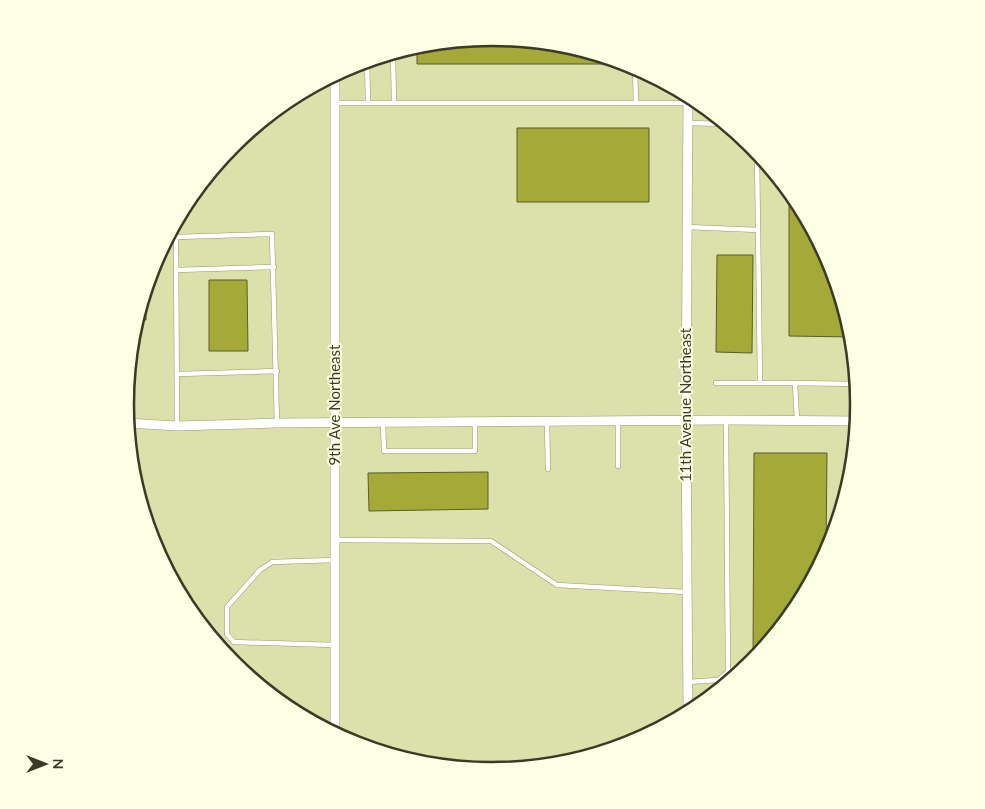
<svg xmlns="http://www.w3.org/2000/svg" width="985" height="809" viewBox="0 0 985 809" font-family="Lato,sans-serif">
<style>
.building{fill:#a4a938;stroke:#5a5d2b}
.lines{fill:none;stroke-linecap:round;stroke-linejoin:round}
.service-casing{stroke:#969a67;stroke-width:5.5}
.minor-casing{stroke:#969a67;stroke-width:10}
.service{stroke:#fff;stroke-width:4.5}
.minor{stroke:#fff;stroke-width:9}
.labels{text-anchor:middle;stroke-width:4;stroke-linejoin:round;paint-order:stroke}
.street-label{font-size:15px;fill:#3a3b26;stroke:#fcffe4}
.rim{fill:none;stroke:#3a3b26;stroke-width:2.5}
</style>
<rect width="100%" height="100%" fill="#dce0aa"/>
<!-- building -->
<path class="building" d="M 493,38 L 564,45 L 603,56 L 603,64 L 417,64 L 417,46 Z
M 517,128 L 649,128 L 649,202 L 517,202 Z
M 789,190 L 798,201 L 832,264 L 853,337 L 789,336 Z
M 717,255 L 753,255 L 752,353 L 716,352 Z
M 209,280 L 247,280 L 248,351 L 209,351 Z
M 144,296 L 146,296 L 146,320 L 136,320 Z
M 754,453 L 827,453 L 826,555 L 797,609 L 753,662 Z
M 488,472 L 488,509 L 369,511 L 368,473 Z"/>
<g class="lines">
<defs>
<path id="service" d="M 393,53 L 394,103
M 367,61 L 368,103
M 635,67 L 636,103
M 335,103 L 688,103
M 688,123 L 726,124
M 757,152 L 760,383
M 687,227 L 758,230
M 176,270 L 274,267
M 177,374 L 277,371
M 716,383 L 795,383
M 797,420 L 795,383 L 857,384
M 618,421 L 618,466
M 547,422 L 548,469
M 383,423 L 384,451 L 475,451 L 475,422
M 177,425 L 176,237 L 272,234 L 277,423
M 335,540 L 491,541 L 557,585 L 686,592
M 334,645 L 234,642 L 227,634 L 227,607 L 260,570 L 272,562 L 335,560
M 688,682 L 718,680 L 728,672 L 726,420"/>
<path id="minor" d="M 335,75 L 335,734
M 127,423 L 177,426 L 277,423 L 726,420 L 858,421
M 688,714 L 686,421 L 688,95"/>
</defs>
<!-- service casing -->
<use href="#service" class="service-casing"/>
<!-- minor casing -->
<use href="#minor" class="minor-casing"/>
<!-- service -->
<use href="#service" class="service"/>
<!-- minor -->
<use href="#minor" class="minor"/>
</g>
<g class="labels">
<!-- street labels -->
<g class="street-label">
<text transform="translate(335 405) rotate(-90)" y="5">9th Ave Northeast</text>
<text transform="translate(686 405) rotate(-90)" y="5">11th Avenue Northeast</text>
</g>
</g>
<!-- crop -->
<path d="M0 0H985V809H0ZM134 404a358 358 0 1 1 716 0a358 358 0 1 1-716 0Z" fill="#fcffe4" fill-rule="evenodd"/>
<path class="rim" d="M134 404a358 358 0 1 1 716 0a358 358 0 1 1-716 0Z"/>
<!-- north arrow -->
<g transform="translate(45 764) rotate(90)" stroke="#fcffe4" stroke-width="4" paint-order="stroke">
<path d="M0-4L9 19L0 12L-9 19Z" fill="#3a3b26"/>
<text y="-8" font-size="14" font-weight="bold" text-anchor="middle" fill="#3a3b26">N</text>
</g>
</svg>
